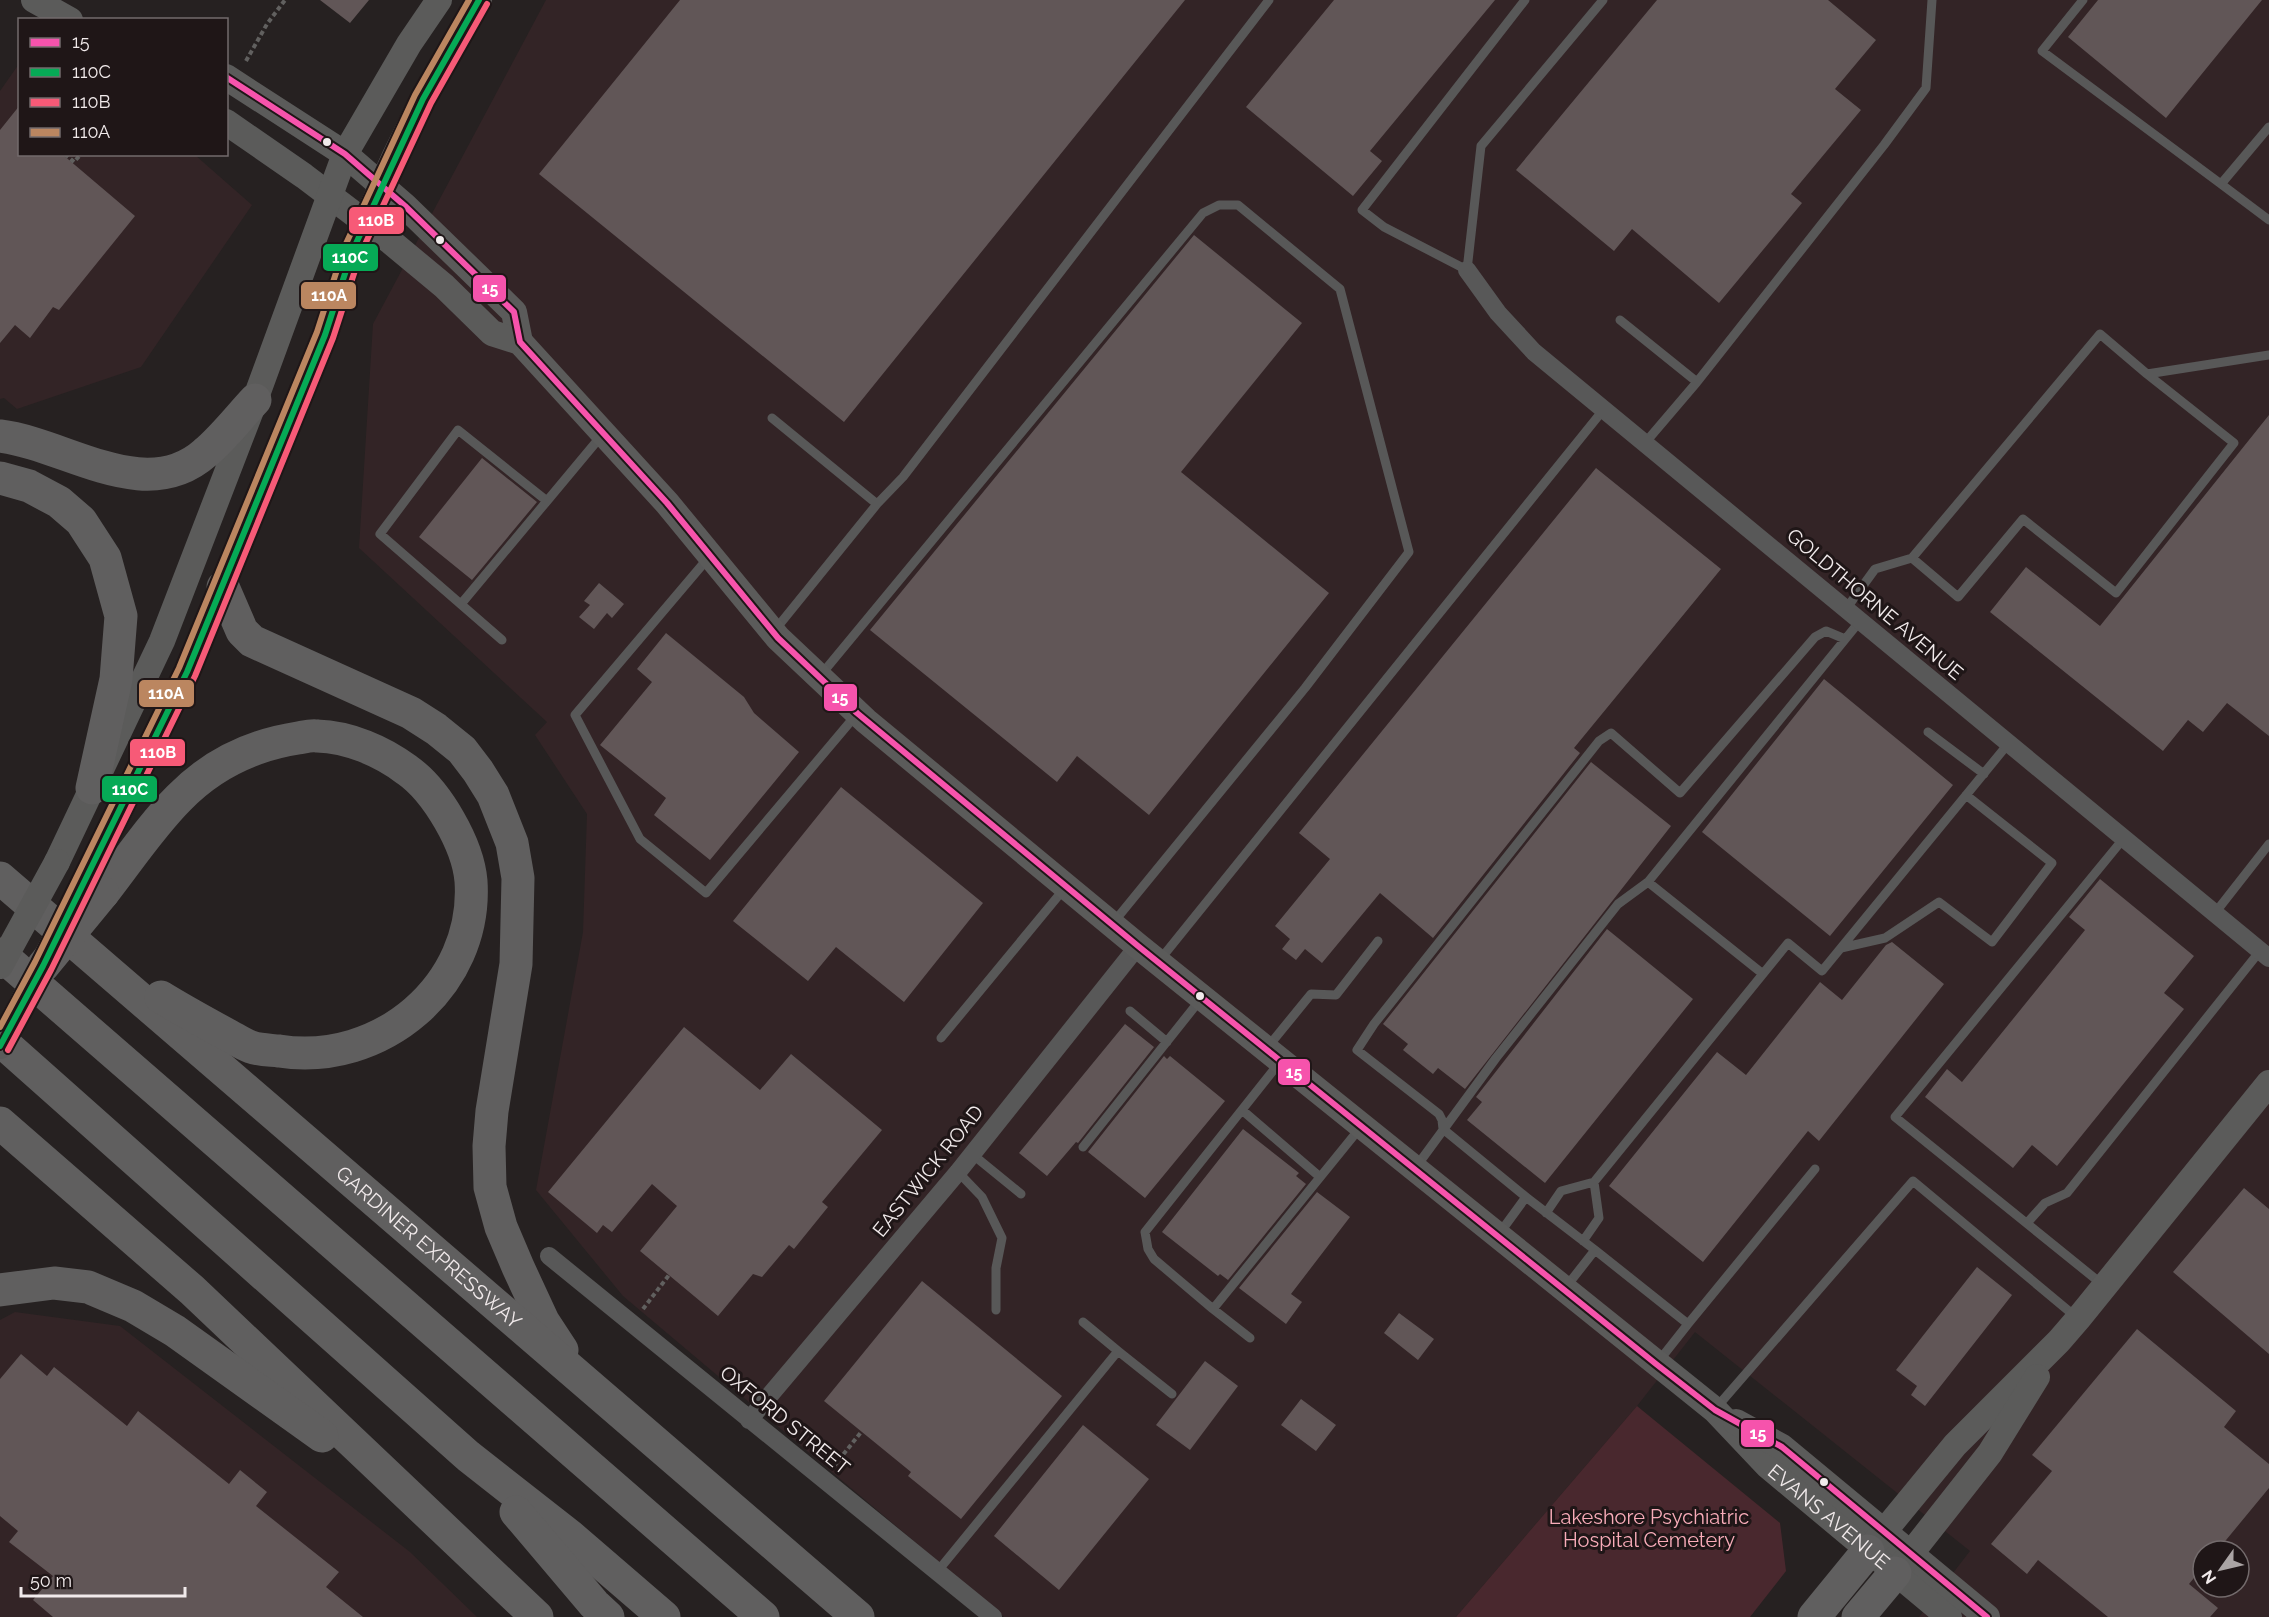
<svg xmlns="http://www.w3.org/2000/svg" width="2269" height="1617" viewBox="0 0 2269 1617" font-family="Raleway,sans-serif">
<style>
.built{fill:#332426;fill-rule:evenodd}
.green{fill:#49282e}
.building{fill:#615657}
.lines{fill:none;stroke-linecap:round;stroke-linejoin:round}
.path{stroke:#61605f;stroke-width:4;stroke-dasharray:4.5 3;stroke-linecap:butt}
.lane{stroke:#585858;stroke-width:9}
.street{stroke:#585858;stroke-width:18}
.secondary{stroke:#5b5b5a;stroke-width:26}
.highway{stroke:#605f5f;stroke-width:33}
.secondary-bridge{stroke:#5b5b5a;stroke-width:26}
.highway-bridge{stroke:#605f5f;stroke-width:33}
.bus-1-casing{stroke:#1f1617;stroke-width:10}
.bus-2-casing{stroke:#1f1617;stroke-width:10}
.bus-3-casing{stroke:#1f1617;stroke-width:10}
.bus-4-casing{stroke:#1f1617;stroke-width:10}
.bus-1{stroke:#f653ac;stroke-width:6}
.bus-2{stroke:#06aa56;stroke-width:6}
.bus-3{stroke:#f75a77;stroke-width:6}
.bus-4{stroke:#bb8660;stroke-width:6}
.bus-dot{fill:#f1eaeb;stroke:#1f1617;stroke-width:2}
.labels{text-anchor:middle;stroke-width:6;stroke-linejoin:round;paint-order:stroke}
.street-label{font-size:20px;fill:#f1eaeb;stroke:#1f1617}
.park-label{font-size:20px;fill:#f9acb9;stroke:#1f1617}
.line-badge{stroke:#1f1617;stroke-width:2}
.badge-label{font-size:16px;text-anchor:middle;font-weight:bold;fill:#fff}
</style>
<rect width="100%" height="100%" fill="#262121"/>
<!-- built -->
<path class="built" d="M 546,0 L 2269,0 L 2269,1617 L 1919,1617 L 1970,1551 L 1695,1332 L 1637,1406 L 1456,1617 L 1004,1617 L 623,1296 L 536,1190 L 583,932 L 587,814 L 535,735 L 547,722 L 359,548 L 373,324 ZM 2203,1551 L 2239,1551 L 2239,1587 L 2203,1587 Z
M 19,64 L 20,154 L 195,155 L 252,205 L 141,367 L 17,409 L 4,398 L 0,399 L 0,91 Z
M 15,1312 L 120,1326 L 410,1552 L 477,1617 L 0,1617 L 0,1320 Z"/>
<!-- green -->
<path class="green" d="M 1637,1406 L 1780,1523 L 1786,1571 L 1750,1617 L 1456,1617 Z"/>
<!-- building -->
<path class="building" d="M 320,0 L 369,0 L 350,23 Z
M 680,0 L 1185,0 L 844,422 L 539,174 Z
M 1334,0 L 1495,0 L 1370,151 L 1382,161 L 1353,196 L 1246,107 Z
M 1657,0 L 1828,0 L 1876,40 L 1835,89 L 1861,110 L 1791,194 L 1802,203 L 1719,303 L 1632,229 L 1614,251 L 1516,170 Z
M 2098,0 L 2262,0 L 2166,118 L 2068,37 Z
M 20,105 L 20,154 L 62,154 L 135,216 L 59,310 L 53,307 L 30,338 L 15,325 L 0,343 L 0,130 Z
M 1194,235 L 1302,323 L 1181,472 L 1329,593 L 1149,815 L 1077,756 L 1057,782 L 870,630 Z
M 2269,415 L 2269,736 L 2227,703 L 2203,732 L 2188,720 L 2163,751 L 1990,612 L 2026,567 L 2100,626 Z
M 482,458 L 537,502 L 472,580 L 419,537 Z
M 1596,468 L 1721,569 L 1574,748 L 1580,753 L 1433,938 L 1380,893 L 1322,963 L 1305,949 L 1296,960 L 1282,949 L 1290,939 L 1275,926 L 1330,859 L 1299,833 Z
M 599,583 L 624,604 L 612,618 L 607,613 L 594,629 L 579,617 L 590,605 L 584,601 Z
M 666,633 L 744,697 L 754,713 L 799,752 L 710,860 L 654,815 L 666,798 L 600,745 L 652,682 L 637,669 Z
M 1824,679 L 1953,785 L 1830,936 L 1702,832 Z
M 1591,762 L 1671,826 L 1465,1089 L 1438,1068 L 1433,1074 L 1403,1050 L 1408,1044 L 1383,1024 Z
M 841,787 L 983,903 L 904,1002 L 836,947 L 808,981 L 733,921 Z
M 2100,879 L 2194,956 L 2164,993 L 2184,1009 L 2057,1166 L 2032,1145 L 2013,1168 L 1925,1097 L 1947,1069 L 1962,1082 L 2085,930 L 2069,917 Z
M 1607,929 L 1693,999 L 1545,1183 L 1467,1120 L 1482,1102 L 1476,1097 Z
M 1892,942 L 1944,984 L 1819,1141 L 1808,1131 L 1703,1262 L 1609,1186 L 1717,1052 L 1746,1075 L 1820,982 L 1842,1000 L 1886,945 Z
M 1125,1024 L 1154,1047 L 1078,1143 L 1076,1142 L 1047,1176 L 1019,1153 Z
M 684,1027 L 760,1090 L 791,1054 L 882,1130 L 822,1202 L 828,1207 L 794,1249 L 789,1245 L 762,1277 L 753,1274 L 718,1316 L 640,1251 L 677,1206 L 652,1184 L 612,1232 L 603,1225 L 597,1233 L 548,1192 Z
M 1164,1056 L 1167,1059 L 1170,1056 L 1225,1101 L 1145,1198 L 1088,1152 Z
M 1243,1129 L 1299,1173 L 1296,1176 L 1306,1184 L 1228,1280 L 1220,1274 L 1218,1276 L 1162,1232 Z
M 2244,1188 L 2269,1209 L 2269,1354 L 2173,1272 Z
M 1317,1192 L 1350,1217 L 1291,1294 L 1302,1302 L 1286,1324 L 1239,1288 Z
M 1977,1267 L 2012,1295 L 1925,1406 L 1911,1395 L 1917,1386 L 1896,1370 Z
M 922,1281 L 1062,1396 L 961,1519 L 908,1476 L 911,1472 L 824,1401 Z
M 1399,1313 L 1434,1339 L 1418,1360 L 1384,1333 Z
M 2137,1329 L 2236,1411 L 2224,1427 L 2269,1464 L 2269,1488 L 2217,1551 L 2203,1551 L 2203,1567 L 2189,1584 L 2218,1608 L 2210,1617 L 2108,1617 L 2038,1560 L 2027,1574 L 1991,1544 L 2052,1471 L 2032,1455 Z
M 21,1354 L 47,1376 L 54,1367 L 127,1426 L 138,1411 L 229,1484 L 240,1470 L 267,1492 L 256,1506 L 339,1572 L 326,1587 L 363,1617 L 53,1617 L 33,1600 L 53,1576 L 9,1542 L 18,1531 L 0,1516 L 0,1379 Z
M 1205,1361 L 1238,1386 L 1190,1450 L 1156,1425 Z
M 1301,1399 L 1336,1425 L 1316,1451 L 1281,1425 Z
M 1083,1425 L 1149,1479 L 1059,1590 L 994,1536 Z"/>
<g class="lines">
<!-- path -->
<path class="path" d="M 246,61 L 267,24 L 285,0
M 65,154 L 74,162 L 81,154
M 643,1309 L 669,1275
M 834,1466 L 862,1431"/>
<!-- lane -->
<path class="lane" d="M 1525,0 L 1362,210 L 1384,227 L 1467,270 L 1481,146 L 1603,0
M 2083,0 L 2042,51 L 2221,184
M 2269,127 L 2221,184 L 2269,220
M 1620,320 L 1697,382 L 1645,443
M 1697,382 L 1884,145 L 1926,88 L 1932,0
M 772,418 L 877,504 L 775,630
M 877,504 L 903,477 L 1269,0
M 709,557 L 575,715 L 640,839 L 706,893 L 856,715
M 1912,558 L 1958,597 L 2023,519 L 2116,593 L 2234,443 L 2147,374
M 461,604 L 547,501
M 1846,609 L 1875,569 L 1912,558 L 2100,334 L 2147,374 L 2269,355
M 502,640 L 380,534 L 458,430 L 547,501 L 602,435
M 820,676 L 1203,213 L 1219,205 L 1238,205 L 1340,289 L 1409,552 L 1305,688 L 1113,923
M 1928,732 L 1984,774
M 1648,882 L 1763,974
M 2215,913 L 2269,844
M 1841,948 L 1885,938 L 1939,902 L 1992,942 L 2052,863 L 1966,795
M 1159,961 L 1604,409
M 1130,1011 L 1167,1042
M 941,1038 L 1064,889
M 1267,1048 L 1311,994 L 1336,995 L 1378,941
M 1280,1062 L 1145,1232 L 1148,1249 L 1154,1259 L 1213,1309 L 1360,1128
M 1242,1110 L 1320,1177
M 1083,1147 L 1200,1000
M 972,1154 L 1021,1194
M 1416,1167 L 1496,1058 L 1618,904 L 1648,882 L 1860,621
M 958,1172 L 982,1197 L 1002,1238 L 996,1268 L 996,1310
M 1546,1213 L 1561,1191 L 1594,1182 L 1788,943 L 1822,971 L 2008,744
M 2027,1223 L 2045,1203 L 2067,1193 L 2260,951
M 1499,1234 L 1526,1197
M 1583,1241 L 1599,1218 L 1594,1182
M 1595,1250 L 1526,1197 L 1443,1129 L 1442,1120 L 1439,1114 L 1357,1050 L 1374,1024 L 1599,741 L 1611,733 L 1680,793 L 1815,637 L 1826,631 L 1845,639
M 2103,1285 L 1895,1117 L 2124,838
M 1566,1287 L 1595,1250 L 1688,1324 L 1658,1362
M 1213,1309 L 1250,1338
M 1688,1324 L 1815,1169
M 1118,1351 L 1172,1394
M 1716,1408 L 1913,1181 L 2076,1317
M 937,1572 L 1118,1351 L 1083,1322"/>
<!-- street -->
<path class="street" d="M 1467,270 L 1498,313 L 1534,352 L 2269,958
M 549,1256 L 993,1617
M 749,1420 L 958,1172 L 1138,946"/>
<!-- secondary -->
<g class="secondary">
<path d="M 34,0 L 70,20"/>
<path d="M 226,77 L 345,154 L 405,206 L 514,312 L 520,342"/>
<path id="s1" d="M 226,122 L 304,176 L 391,242 L 444,286 L 492,333 L 520,342 L 667,503 L 778,638 L 866,721 L 1138,946 L 1715,1410 L 1768,1466 L 1949,1617"/>
<path d="M 57,862 L 162,641 L 255,400 L 345,154 L 409,44 L 439,0"/>
<path d="M 85,882 L 187,672 L 325,335 L 352,252 L 394,158 L 423,99 L 479,0"/>
<path d="M 1736,1422 L 1782,1447 L 1987,1617"/>
<path d="M 1868,1551 L 1955,1445 L 2059,1341 L 2078,1319 L 2269,1083"/>
<path d="M 1901,1566 L 1990,1453 L 2037,1377"/>
</g>
<!-- highway -->
<g class="highway">
<path d="M 0,436 C 66,444 145,506 205,453 C 223,438 239,417 255,400"/>
<path d="M 0,478 L 29,486 L 59,502 L 81,521 L 105,558 L 121,616 L 116,679 L 92,788"/>
<path d="M 223,587 L 242,631 L 252,641 L 411,713 L 436,729 L 462,750 L 478,771 L 493,795 L 512,843 L 518,878 L 516,964 L 492,1111 L 489,1146 L 490,1187 L 501,1227 L 518,1267 L 543,1321 L 562,1350"/>
<path id="s2" d="M 0,878 L 858,1617"/>
<path d="M 103,893 C 128,861 151,826 179,798 C 212,764 253,745 298,738 C 304,737 311,735 317,736 C 349,737 382,751 407,770 C 437,791 468,845 471,881 C 478,986 380,1067 279,1051 C 270,1050 259,1050 251,1047 C 242,1044 234,1038 226,1034 C 204,1022 182,1010 161,997"/>
<path d="M 0,954 L 763,1617"/>
<path d="M 0,1040 L 468,1456 L 570,1536 L 664,1617"/>
<path d="M 0,1123 L 192,1290 L 537,1617"/>
<path d="M 0,1290 L 54,1283 L 88,1287 L 133,1306 L 175,1331 L 322,1436"/>
<path d="M 516,1512 L 594,1604 L 608,1617"/>
<path d="M 1814,1617 L 1868,1551"/>
<path d="M 1858,1617 L 1895,1573"/>
</g>
<!-- secondary-bridge -->
<path class="secondary-bridge" d="M 0,966 L 57,862
M 0,1046 L 85,882"/>
<!-- highway-bridge -->
<path class="highway-bridge" d="M 43,966 L 103,893"/>
<defs>
<path id="bus-1" d="M 226,77 L 345,154 L 405,206 L 514,312 L 520,342 L 667,503 L 778,638 L 857,713 L 1138,946 L 1656,1364 L 1715,1410 L 1782,1447 L 1987,1617"/>
<path id="bus-2" d="M 0,1046 L 43,966 L 187,672 L 325,335 L 352,252 L 423,99 L 479,0"/>
<path id="bus-3" d="M 8,1050 L 51,970 L 195,676 L 333,338 L 360,255 L 431,103 L 487,4"/>
<path id="bus-4" d="M 0,1027 L 35,962 L 179,668 L 317,332 L 344,248 L 415,95 L 469,0"/>
</defs>
<!-- bus-1 casing -->
<use href="#bus-1" class="bus-1-casing"/>
<!-- bus-2 casing -->
<use href="#bus-2" class="bus-2-casing"/>
<!-- bus-3 casing -->
<use href="#bus-3" class="bus-3-casing"/>
<!-- bus-4 casing -->
<use href="#bus-4" class="bus-4-casing"/>
<!-- bus-1 -->
<use href="#bus-1" class="bus-1"/>
<!-- bus-2 -->
<use href="#bus-2" class="bus-2"/>
<!-- bus-3 -->
<use href="#bus-3" class="bus-3"/>
<!-- bus-4 -->
<use href="#bus-4" class="bus-4"/>
</g>
<!-- markers -->
<g class="bus-dot">
<circle cx="327" cy="142" r="5"/>
<circle cx="440" cy="240" r="5"/>
<circle cx="1200" cy="996" r="5"/>
<circle cx="1824" cy="1482" r="5"/>
</g>
<g class="labels">
<!-- street labels -->
<g class="street-label">
<text transform="translate(1875 604) rotate(40)" y="7">GOLDTHORNE AVENUE</text>
<text transform="translate(928 1171) rotate(-51)" y="7">EASTWICK ROAD</text>
<text dy="7" stroke="none"><textPath href="#s2" startOffset="566">GARDINER EXPRESSWAY</textPath></text>
<text transform="translate(785 1420) rotate(39)" y="7">OXFORD STREET</text>
<text dy="7" stroke="none"><textPath href="#s1" startOffset="2133">EVANS AVENUE</textPath></text>
</g>
<!-- park labels -->
<g class="park-label">
<text x="1649" y="1524">Lakeshore Psychiatric<tspan x="1649" dy="23">Hospital Cemetery</tspan></text>
</g>
</g>
<g class="line-badge">
<rect x="348" y="206" width="57" height="29" rx="6" fill="#f75a77"/>
<rect x="322" y="243" width="57" height="29" rx="6" fill="#06aa56"/>
<rect x="472" y="274" width="35" height="29" rx="6" fill="#f653ac"/>
<rect x="300" y="281" width="57" height="29" rx="6" fill="#bb8660"/>
<rect x="138" y="679" width="57" height="29" rx="6" fill="#bb8660"/>
<rect x="823" y="683" width="35" height="29" rx="6" fill="#f653ac"/>
<rect x="129" y="738" width="57" height="29" rx="6" fill="#f75a77"/>
<rect x="101" y="775" width="57" height="28" rx="6" fill="#06aa56"/>
<rect x="1277" y="1058" width="34" height="28" rx="6" fill="#f653ac"/>
<rect x="1740" y="1419" width="35" height="29" rx="6" fill="#f653ac"/>
</g>
<g class="badge-label">
<text x="376" y="226">110B</text>
<text x="350" y="263">110C</text>
<text x="490" y="294">15</text>
<text x="329" y="301">110A</text>
<text x="166" y="699">110A</text>
<text x="840" y="703">15</text>
<text x="158" y="758">110B</text>
<text x="130" y="795">110C</text>
<text x="1294" y="1078">15</text>
<text x="1758" y="1439">15</text>
</g>
<!-- legend -->
<rect x="18" y="18" width="210" height="138" fill="#1f1617" stroke="#736b6c" stroke-width="1.5"/>
<rect x="30" y="38" width="30" height="9" fill="#f653ac" stroke="#736b6c" stroke-width="1.5"/>
<text x="72" y="48" font-size="18" fill="#f1eaeb">15</text>
<rect x="30" y="68" width="30" height="9" fill="#06aa56" stroke="#736b6c" stroke-width="1.5"/>
<text x="72" y="78" font-size="18" fill="#f1eaeb">110C</text>
<rect x="30" y="98" width="30" height="9" fill="#f75a77" stroke="#736b6c" stroke-width="1.5"/>
<text x="72" y="108" font-size="18" fill="#f1eaeb">110B</text>
<rect x="30" y="128" width="30" height="9" fill="#bb8660" stroke="#736b6c" stroke-width="1.5"/>
<text x="72" y="138" font-size="18" fill="#f1eaeb">110A</text>
<!-- north arrow -->
<g transform="translate(2221 1569) rotate(236)"><circle r="28" fill="#1f1617" stroke="#736b6c" stroke-width="1.5"/>
<path d="M0-4.5L10 22L0 15L-10 22Z" fill="#aaa4a4"/>
<text y="-9" font-size="16" font-weight="bold" text-anchor="middle" fill="#f1eaeb">N</text>
</g>
<!-- scale -->
<path d="M21 1587v9h164v-9" fill="none" stroke="#f1eaeb" stroke-width="3"/>
<text x="30" y="1587" font-size="18" fill="#f1eaeb" stroke="#1f1617" stroke-width="4.5" paint-order="stroke">50 m</text>
</svg>
